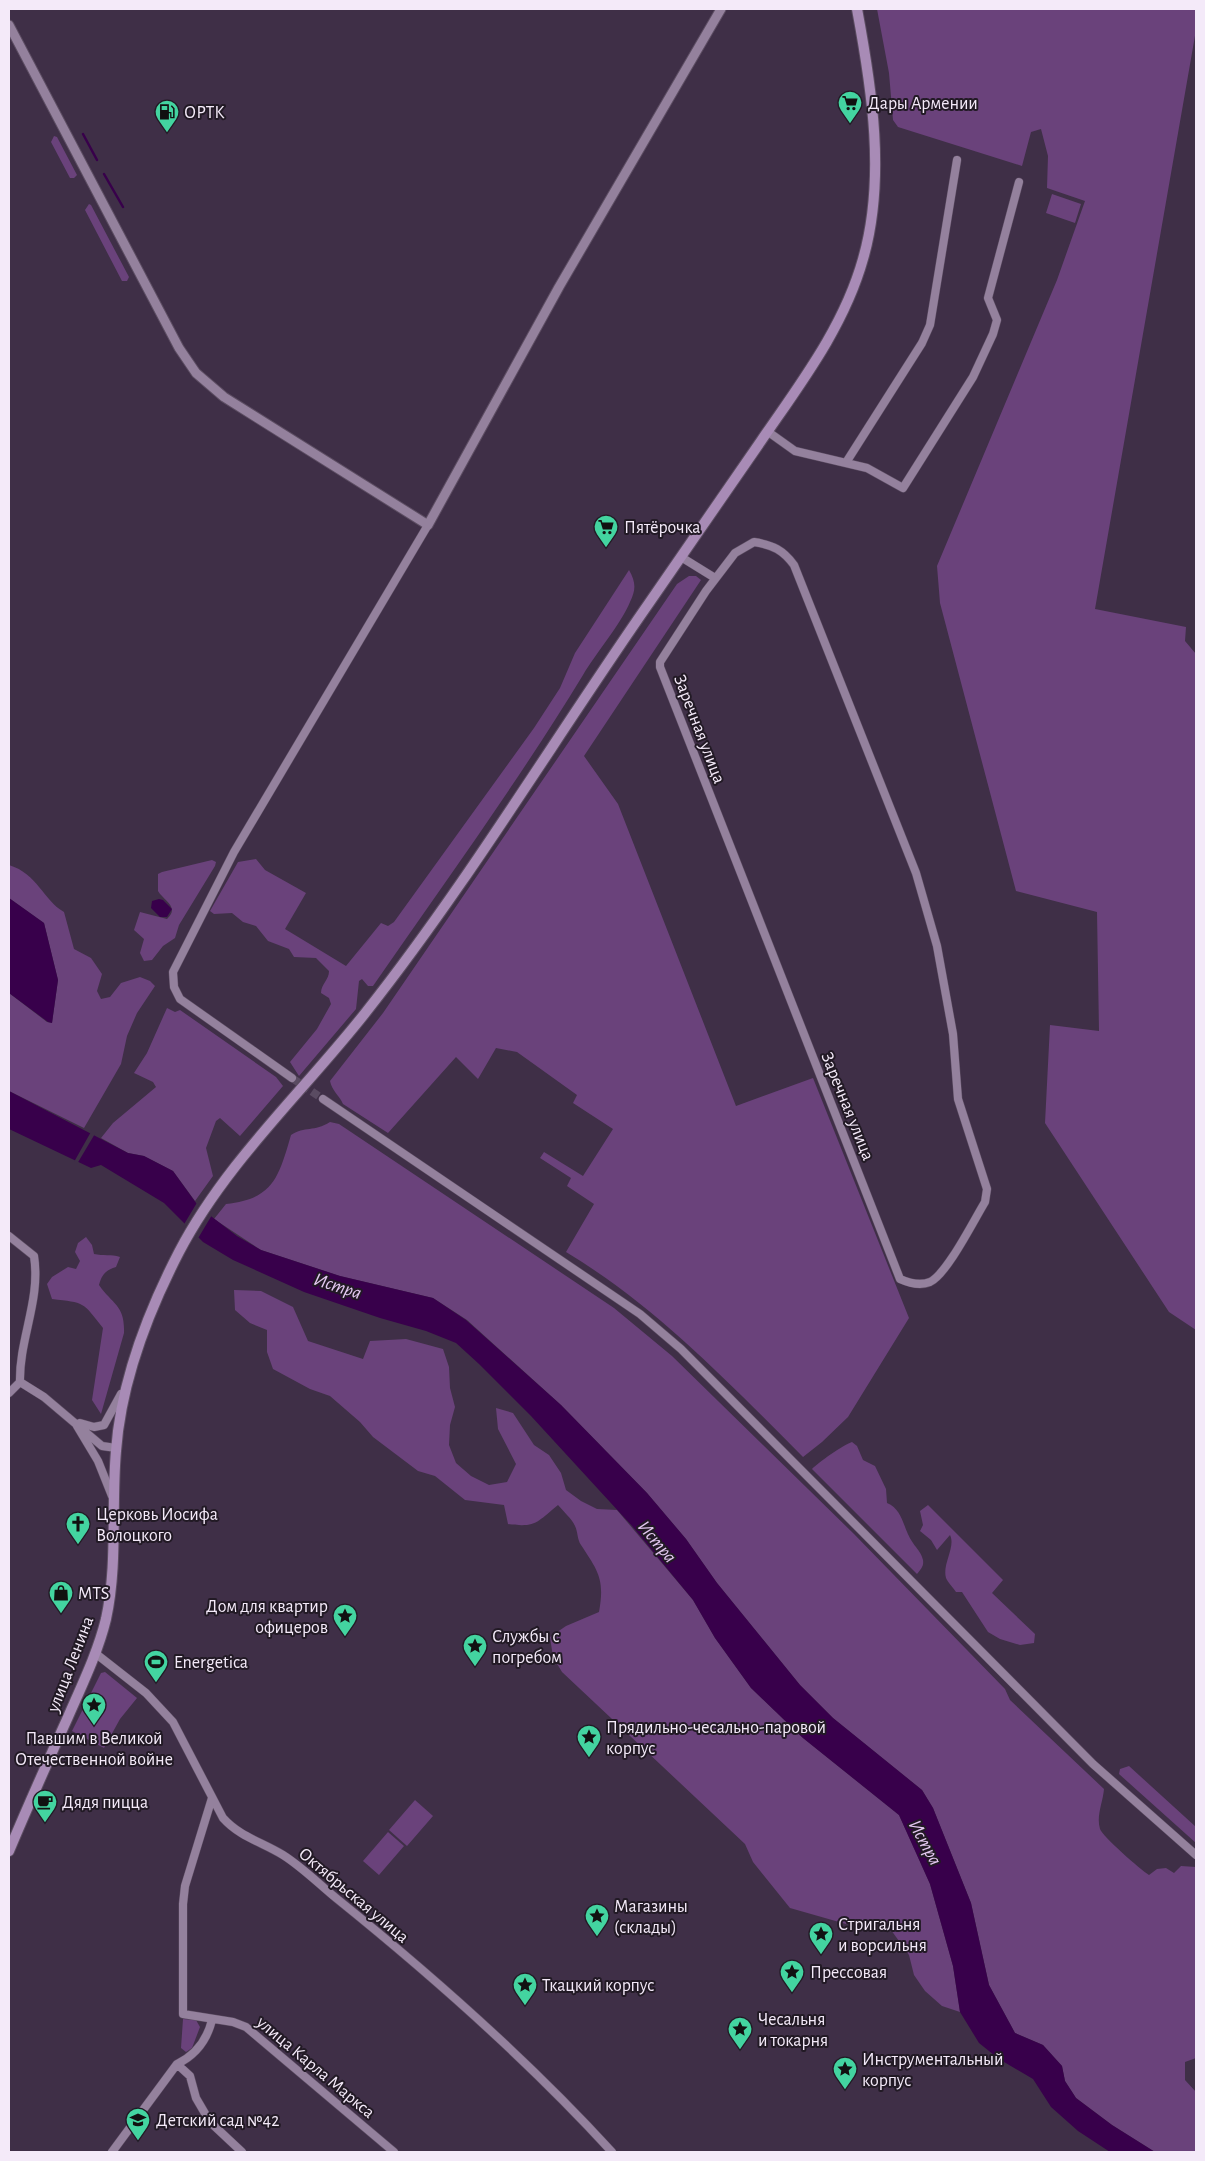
<svg xmlns="http://www.w3.org/2000/svg" width="1205" height="2161" viewBox="0 0 1205 2161" font-family="'Alegreya Sans',sans-serif">
<style>
.green{fill:#6a427b}
.water{fill:#38004b}
.pier{fill:#3f2f47}
.lines{fill:none;stroke-linecap:round;stroke-linejoin:round}
.stream{stroke:#38004b;stroke-width:2.5}
.minor-tunnel{stroke:#5a4b62;stroke-width:8;stroke-dasharray:8 4;stroke-linecap:butt}
.minor-casing{stroke:#5c4d62;stroke-width:9}
.tertiary-casing{stroke:#5c4d62;stroke-width:11}
.secondary-casing{stroke:#5c4d62;stroke-width:12}
.minor{stroke:#94819d;stroke-width:8}
.tertiary{stroke:#94819d;stroke-width:9}
.secondary{stroke:#a88bb6;stroke-width:10}
.labels{text-anchor:middle;stroke-width:4;stroke-linejoin:round;paint-order:stroke}
.poi-label{font-size:18px;fill:#f4eaf9;stroke:#221a25;text-anchor:start}
.street-label{font-size:18px;fill:#f4eaf9;stroke:#221a25}
.water-label{font-size:19px;font-style:italic;fill:#e5c9f2;stroke:#221a25}
</style>
<rect width="100%" height="100%" fill="#3f2f47"/>
<!-- green -->
<path class="green" d="M 877,9 L 1196,9 L 1196,30 L 1095,609 L 1186,627 L 1185,641 L 1196,654 L 1196,1330 L 1169,1312 L 1045,1123 L 1050,1025 L 1099,1031 L 1097,912 L 1016,891 L 940,603 L 937,566 L 1057,280 L 1085,201 L 1047,188 L 1048,156 L 1041,129 L 1031,132 L 1022,166 L 898,127 L 893,120 L 889,73 Z
M 54,136 L 57,137 L 77,175 L 74,178 L 70,178 L 51,142 Z
M 1052,194 L 1081,204 L 1075,223 L 1046,213 Z
M 89,204 L 91,205 L 129,277 L 127,281 L 122,281 L 85,210 Z
M 629,570 C 636,582 636,590 630,602 C 621,624 596,653 583,675 C 518,782 444,883 373,986 L 368,986 L 362,979 L 359,981 L 356,1009 L 299,1076 L 290,1062 L 317,1029 L 331,1004 L 329,998 L 321,993 C 321,984 329,980 329,971 L 316,958 L 294,957 L 289,949 L 268,941 L 256,926 L 243,922 L 232,913 L 214,914 L 210,911 L 238,862 L 256,859 L 265,870 L 306,893 L 285,929 L 346,966 L 381,923 L 388,926 L 394,922 L 534,728 L 560,688 L 575,653 Z
M 689,576 L 696,576 L 701,580 L 584,756 L 618,804 L 736,1106 L 813,1078 L 909,1318 L 848,1417 L 822,1442 L 803,1457 C 728,1382 657,1307 566,1252 L 594,1204 L 567,1186 L 571,1178 L 540,1158 L 544,1152 L 583,1176 L 613,1129 L 573,1103 L 577,1095 L 517,1052 L 496,1048 L 478,1079 L 456,1057 L 388,1133 L 343,1104 C 339,1095 332,1091 330,1081 L 383,1013 L 677,584 Z
M 212,860 L 216,862 L 215,866 L 179,925 L 175,938 L 163,946 L 152,960 L 144,961 L 140,953 L 144,939 L 134,930 L 140,912 L 167,919 C 180,907 164,901 158,891 L 158,874 L 162,872 Z
M 9,865 C 38,874 43,900 64,912 L 74,949 L 91,958 L 102,974 L 97,991 L 101,999 L 110,997 L 121,983 L 140,977 L 150,981 L 155,986 L 137,1013 L 127,1036 L 121,1064 L 84,1128 L 9,1091 L 9,993 L 47,1022 L 52,1023 L 58,980 L 44,923 L 9,898 Z
M 167,1008 L 175,1012 L 180,1010 L 276,1077 L 283,1086 L 240,1136 L 220,1118 L 216,1121 L 206,1148 L 213,1176 L 195,1201 L 173,1171 L 144,1156 L 128,1153 L 101,1138 L 113,1123 L 156,1087 L 153,1082 L 134,1073 L 147,1053 Z
M 330,1122 L 339,1124 L 614,1308 L 672,1356 L 854,1534 L 1005,1689 L 1010,1700 L 1104,1789 C 1103,1802 1096,1816 1100,1829 C 1103,1837 1140,1869 1149,1875 L 1157,1869 L 1166,1868 L 1174,1873 L 1181,1866 L 1196,1867 L 1196,2058 L 1185,2062 L 1185,2080 L 1196,2092 L 1196,2152 L 1155,2152 L 1112,2125 L 1076,2098 L 1065,2081 L 1062,2066 L 1043,2045 L 1015,2033 L 989,1985 L 971,1903 L 933,1808 L 922,1790 L 833,1718 L 800,1685 L 717,1583 L 686,1539 L 647,1493 L 561,1405 L 467,1320 L 433,1298 L 340,1276 L 261,1250 L 214,1219 L 226,1204 C 274,1199 279,1176 291,1135 C 305,1126 314,1132 330,1122 Z
M 86,1237 L 92,1245 L 94,1254 C 103,1256 111,1254 120,1257 L 116,1267 C 106,1270 102,1274 99,1285 C 113,1305 125,1305 124,1333 L 101,1414 L 92,1400 L 103,1328 C 82,1301 85,1303 52,1299 L 47,1284 L 52,1277 L 68,1267 L 76,1269 L 80,1261 L 75,1252 L 78,1243 Z
M 234,1290 L 261,1291 L 293,1307 L 308,1341 L 363,1359 L 370,1341 L 406,1339 L 443,1349 L 449,1367 L 450,1388 L 455,1407 L 450,1425 L 449,1445 L 456,1463 L 471,1476 L 489,1485 L 507,1482 L 516,1464 L 498,1429 L 496,1408 L 513,1413 L 534,1445 L 549,1455 L 561,1473 L 566,1490 L 581,1501 L 597,1509 L 617,1510 L 693,1600 L 715,1638 L 751,1688 L 803,1738 L 899,1815 L 930,1884 L 953,1966 L 960,2012 L 942,2006 L 925,1991 L 914,1975 L 909,1955 L 886,1923 L 866,1921 L 846,1924 L 790,1908 L 753,1862 L 745,1844 L 562,1672 L 553,1657 L 550,1637 L 566,1626 L 599,1612 C 605,1579 598,1571 581,1545 C 577,1539 578,1532 575,1526 C 572,1519 563,1511 558,1505 C 537,1522 536,1528 508,1524 L 504,1505 L 465,1500 L 435,1476 L 418,1471 L 373,1437 L 360,1422 L 330,1396 L 310,1389 L 273,1369 L 267,1352 L 267,1330 L 250,1323 L 235,1310 Z
M 852,1442 L 857,1446 L 863,1460 L 875,1466 L 886,1489 L 887,1503 C 904,1510 903,1530 913,1543 C 917,1549 921,1552 923,1560 C 924,1566 921,1569 917,1574 L 812,1469 C 819,1462 843,1445 852,1442 Z
M 928,1505 L 1003,1580 L 992,1593 L 1035,1634 L 1034,1643 L 1020,1645 L 1000,1639 L 988,1632 L 962,1592 L 956,1592 C 953,1587 948,1583 946,1578 C 942,1564 956,1547 950,1535 L 937,1550 L 931,1540 L 920,1531 L 923,1525 L 920,1511 Z
M 105,1672 L 137,1698 L 120,1719 L 104,1748 L 72,1731 L 101,1673 Z
M 1129,1766 L 1196,1827 L 1196,1843 L 1119,1774 L 1120,1769 Z
M 415,1800 L 433,1816 L 407,1846 L 389,1830 Z
M 388,1832 L 404,1846 L 379,1875 L 363,1861 Z
M 183,2019 L 196,2020 L 200,2027 L 192,2048 L 186,2052 L 181,2048 Z"/>
<!-- water -->
<path class="water" d="M 9,898 L 44,923 L 58,980 L 52,1023 L 48,1022 L 9,993 Z
M 159,899 L 163,900 L 172,909 L 167,917 L 160,917 L 151,908 L 152,901 Z
M 9,1091 L 128,1153 L 144,1156 L 173,1171 L 199,1207 L 237,1236 L 261,1250 L 340,1276 L 433,1298 L 466,1320 L 561,1405 L 647,1493 L 686,1539 L 717,1583 L 800,1685 L 833,1718 L 922,1790 L 933,1808 L 971,1903 L 989,1985 L 1015,2033 L 1043,2045 L 1062,2066 L 1065,2081 L 1076,2098 L 1112,2125 L 1155,2152 L 1110,2152 L 1078,2131 L 1051,2107 L 1033,2079 L 999,2059 L 979,2043 L 960,2012 L 953,1966 L 930,1884 L 899,1815 L 803,1738 L 751,1688 L 715,1638 L 693,1600 L 632,1526 L 531,1416 L 479,1364 L 456,1343 L 426,1331 L 380,1318 L 304,1292 L 233,1260 L 203,1242 L 164,1203 L 101,1165 L 91,1168 L 9,1129 Z"/>
<!-- pier -->
<path class="pier" d="M 92,1130 L 96,1132 L 77,1164 L 74,1162 Z
M 198,1201 L 212,1215 L 197,1240 L 183,1226 Z"/>
<g class="lines">
<!-- stream -->
<path class="stream" d="M 83,134 L 97,160
M 104,174 L 123,207"/>
<!-- minor-tunnel -->
<path class="minor-tunnel" d="M 292,1078 L 323,1099"/>
<defs>
<path id="minor" d="M 767,431 L 795,451 L 867,468 L 903,488 L 973,377 L 993,334 L 997,320 L 988,298 L 1019,182
M 847,461 L 922,343 L 930,325 L 957,160
M 754,542 C 773,545 783,550 794,565 L 916,873 L 937,946 L 953,1034 L 958,1099 L 987,1189 L 985,1202 C 974,1220 947,1274 930,1282 C 920,1286 909,1283 900,1279 L 660,667 L 660,662 L 706,591 L 735,553 Z
M 681,557 L 715,578
M 292,1078 L 180,999 L 174,987 L 173,972 L 234,852 L 428,525
M 323,1099 L 640,1314 L 681,1349 L 1093,1764 L 1196,1855
M 9,1236 L 34,1256 C 41,1300 19,1339 20,1382
M 20,1382 L 44,1397 L 102,1446 L 116,1448
M 9,1393 L 20,1382
M 80,1423 L 94,1427 L 104,1425 L 121,1394
M 77,1426 L 98,1461 L 112,1496
M 95,1653 L 146,1693 L 173,1722 L 223,1818 C 240,1837 262,1842 283,1855 C 302,1867 319,1884 336,1898 C 434,1977 528,2060 612,2152
M 212,1798 L 185,1886 L 183,1904 L 183,2014 L 233,2022 L 246,2027 L 394,2152
M 177,2064 L 190,2076 L 196,2098 L 210,2122 L 242,2152
M 112,2152 L 177,2064 C 196,2055 207,2040 212,2020"/>
<path id="tertiary" d="M 9,25 L 179,348 L 196,373 L 224,397 L 428,525 L 559,287 L 721,9"/>
<path id="secondary" d="M 9,1851 C 28,1806 48,1761 68,1717 C 82,1685 98,1652 106,1619 C 118,1564 111,1507 116,1451 C 121,1381 147,1314 179,1252 C 226,1162 304,1091 366,1012 C 468,883 553,741 647,606 C 685,551 723,496 761,441 C 800,384 844,327 863,259 C 886,179 872,89 857,9"/>
</defs>
<!-- minor casing -->
<use href="#minor" class="minor-casing"/>
<!-- tertiary casing -->
<use href="#tertiary" class="tertiary-casing"/>
<!-- secondary casing -->
<use href="#secondary" class="secondary-casing"/>
<!-- minor -->
<use href="#minor" class="minor"/>
<!-- tertiary -->
<use href="#tertiary" class="tertiary"/>
<!-- secondary -->
<use href="#secondary" class="secondary"/>
</g>
<!-- icons -->
<defs>
<symbol id="supermarket-pin" viewBox="-11 -11 22 30"><path d="M0 17L-7.5 6A9.5 9.5 0 1 1 7.5 6Z" fill="#43d4a0" stroke="#221a25"/><path d="M-6-5.5h2.5l.6 2H6L4.5 2H-2.5L-4.4-4H-6ZM-1.5 3.2a1.3 1.3 0 1 0 .1 0ZM3 3.2a1.3 1.3 0 1 0 .1 0Z" fill="#111"/></symbol>
<symbol id="fuel-pin" viewBox="-11 -11 22 30"><path d="M0 17L-7.5 6A9.5 9.5 0 1 1 7.5 6Z" fill="#43d4a0" stroke="#221a25"/><path d="M-5.5-6h7V0h2V4h1.3V-2.5L3-4.5l.8-.8L6-3V5H2.5V1h-1V6h-7ZM-4.2-4.7v3.2H.2V-4.7Z" fill="#111"/></symbol>
<symbol id="church-pin" viewBox="-11 -11 22 30"><path d="M0 17L-7.5 6A9.5 9.5 0 1 1 7.5 6Z" fill="#43d4a0" stroke="#221a25"/><path d="M-1.2-6h2.4v3.5h3.3v2.4h-3.3V6h-2.4V-.1h-3.3v-2.4h3.3Z" fill="#111"/></symbol>
<symbol id="shop-pin" viewBox="-11 -11 22 30"><path d="M0 17L-7.5 6A9.5 9.5 0 1 1 7.5 6Z" fill="#43d4a0" stroke="#221a25"/><path d="M-5-2.5h2.3a2.7 3.5 0 0 1 5.4 0H5L5.5 6h-11ZM-1.5-2.5h3a1.5 2.3 0 0 0-3 0Z" fill="#111"/></symbol>
<symbol id="sight-pin" viewBox="-11 -11 22 30"><path d="M0 17L-7.5 6A9.5 9.5 0 1 1 7.5 6Z" fill="#43d4a0" stroke="#221a25"/><path d="M0-6L1.8-2.2L6-1.7L2.9 1.2L3.7 5.4L0 3.3L-3.7 5.4L-2.9 1.2L-6-1.7L-1.8-2.2Z" fill="#111"/></symbol>
<symbol id="stadium-pin" viewBox="-11 -11 22 30"><path d="M0 17L-7.5 6A9.5 9.5 0 1 1 7.5 6Z" fill="#43d4a0" stroke="#221a25"/><path d="M0-5a6.5 5 0 1 0 0 10a6.5 5 0 1 0 0-10ZM-3.5-1.8h7v3.6h-7Z" fill="#111"/></symbol>
<symbol id="cafe-pin" viewBox="-11 -11 22 30"><path d="M0 17L-7.5 6A9.5 9.5 0 1 1 7.5 6Z" fill="#43d4a0" stroke="#221a25"/><path d="M-5.5-4.5H6V0H3Q3 3.5 0 3.5H-2.5Q-5.5 3.5-5.5 0ZM3-3.2v2h1.7v-2ZM-6 4.5H4V6H-6Z" fill="#111"/></symbol>
<symbol id="school-pin" viewBox="-11 -11 22 30"><path d="M0 17L-7.5 6A9.5 9.5 0 1 1 7.5 6Z" fill="#43d4a0" stroke="#221a25"/><path d="M0-5L7-2L0 1L-7-2ZM-4 1L0 2.5L4 1V4Q0 6-4 4Z" fill="#111"/></symbol>
</defs>
<g fill-rule="evenodd">
<use href="#supermarket-pin" x="836" y="89" width="28" height="38"/>
<use href="#fuel-pin" x="153" y="98" width="28" height="38"/>
<use href="#supermarket-pin" x="592" y="513" width="28" height="38"/>
<use href="#church-pin" x="64" y="1510" width="28" height="38"/>
<use href="#shop-pin" x="47" y="1579" width="28" height="38"/>
<use href="#sight-pin" x="331" y="1602" width="28" height="38"/>
<use href="#sight-pin" x="461" y="1632" width="28" height="38"/>
<use href="#stadium-pin" x="142" y="1648" width="28" height="38"/>
<use href="#sight-pin" x="80" y="1691" width="28" height="38"/>
<use href="#sight-pin" x="575" y="1723" width="28" height="38"/>
<use href="#cafe-pin" x="31" y="1788" width="28" height="38"/>
<use href="#sight-pin" x="583" y="1902" width="28" height="38"/>
<use href="#sight-pin" x="807" y="1920" width="28" height="38"/>
<use href="#sight-pin" x="778" y="1958" width="28" height="38"/>
<use href="#sight-pin" x="511" y="1971" width="28" height="38"/>
<use href="#sight-pin" x="726" y="2015" width="28" height="38"/>
<use href="#sight-pin" x="831" y="2055" width="28" height="38"/>
<use href="#school-pin" x="124" y="2106" width="28" height="38"/>
</g>
<g class="labels">
<!-- poi labels -->
<g class="poi-label">
<text x="868" y="109">Дары Армении</text>
<text x="184" y="118">ОРТК</text>
<text x="624" y="533">Пятёрочка</text>
<text x="96" y="1520">Церковь Иосифа<tspan x="96" dy="21">Волоцкого</tspan></text>
<text x="78" y="1599">MTS</text>
<text x="328" y="1612" text-anchor="end">Дом для квартир<tspan x="328" dy="21">офицеров</tspan></text>
<text x="492" y="1642">Службы с<tspan x="492" dy="21">погребом</tspan></text>
<text x="174" y="1668">Energetica</text>
<text x="606" y="1733">Прядильно-чесально-паровой<tspan x="606" dy="21">корпус</tspan></text>
<text x="94" y="1744" text-anchor="middle">Павшим в Великой<tspan x="94" dy="21">Отечественной войне</tspan></text>
<text x="62" y="1808">Дядя пицца</text>
<text x="614" y="1912">Магазины<tspan x="614" dy="21">(склады)</tspan></text>
<text x="838" y="1930">Стригальня<tspan x="838" dy="21">и ворсильня</tspan></text>
<text x="810" y="1978">Прессовая</text>
<text x="542" y="1991">Ткацкий корпус</text>
<text x="758" y="2025">Чесальня<tspan x="758" dy="21">и токарня</tspan></text>
<text x="862" y="2065">Инструментальный<tspan x="862" dy="21">корпус</tspan></text>
<text x="156" y="2126">Детский сад №42</text>
</g>
<!-- street labels -->
<g class="street-label">
<text transform="translate(700 729) rotate(69)" y="6">Заречная улица</text>
<text transform="translate(848 1106) rotate(68)" y="6">Заречная улица</text>
<text transform="translate(70 1664) rotate(-69)" y="6">улица Ленина</text>
<text transform="translate(354 1895) rotate(40)" y="6">Октябрьская улица</text>
<text transform="translate(316 2067) rotate(40)" y="6">улица Карла Маркса</text>
</g>
<!-- water labels -->
<g class="water-label">
<text transform="translate(338 1285) rotate(18)" y="7">Истра</text>
<text transform="translate(658 1541) rotate(50)" y="7">Истра</text>
<text transform="translate(926 1842) rotate(61)" y="7">Истра</text>
</g>
</g>
<!-- border -->
<rect width="1205" height="2161" fill="none" stroke="#f4eaf9" stroke-width="20"/>
</svg>
